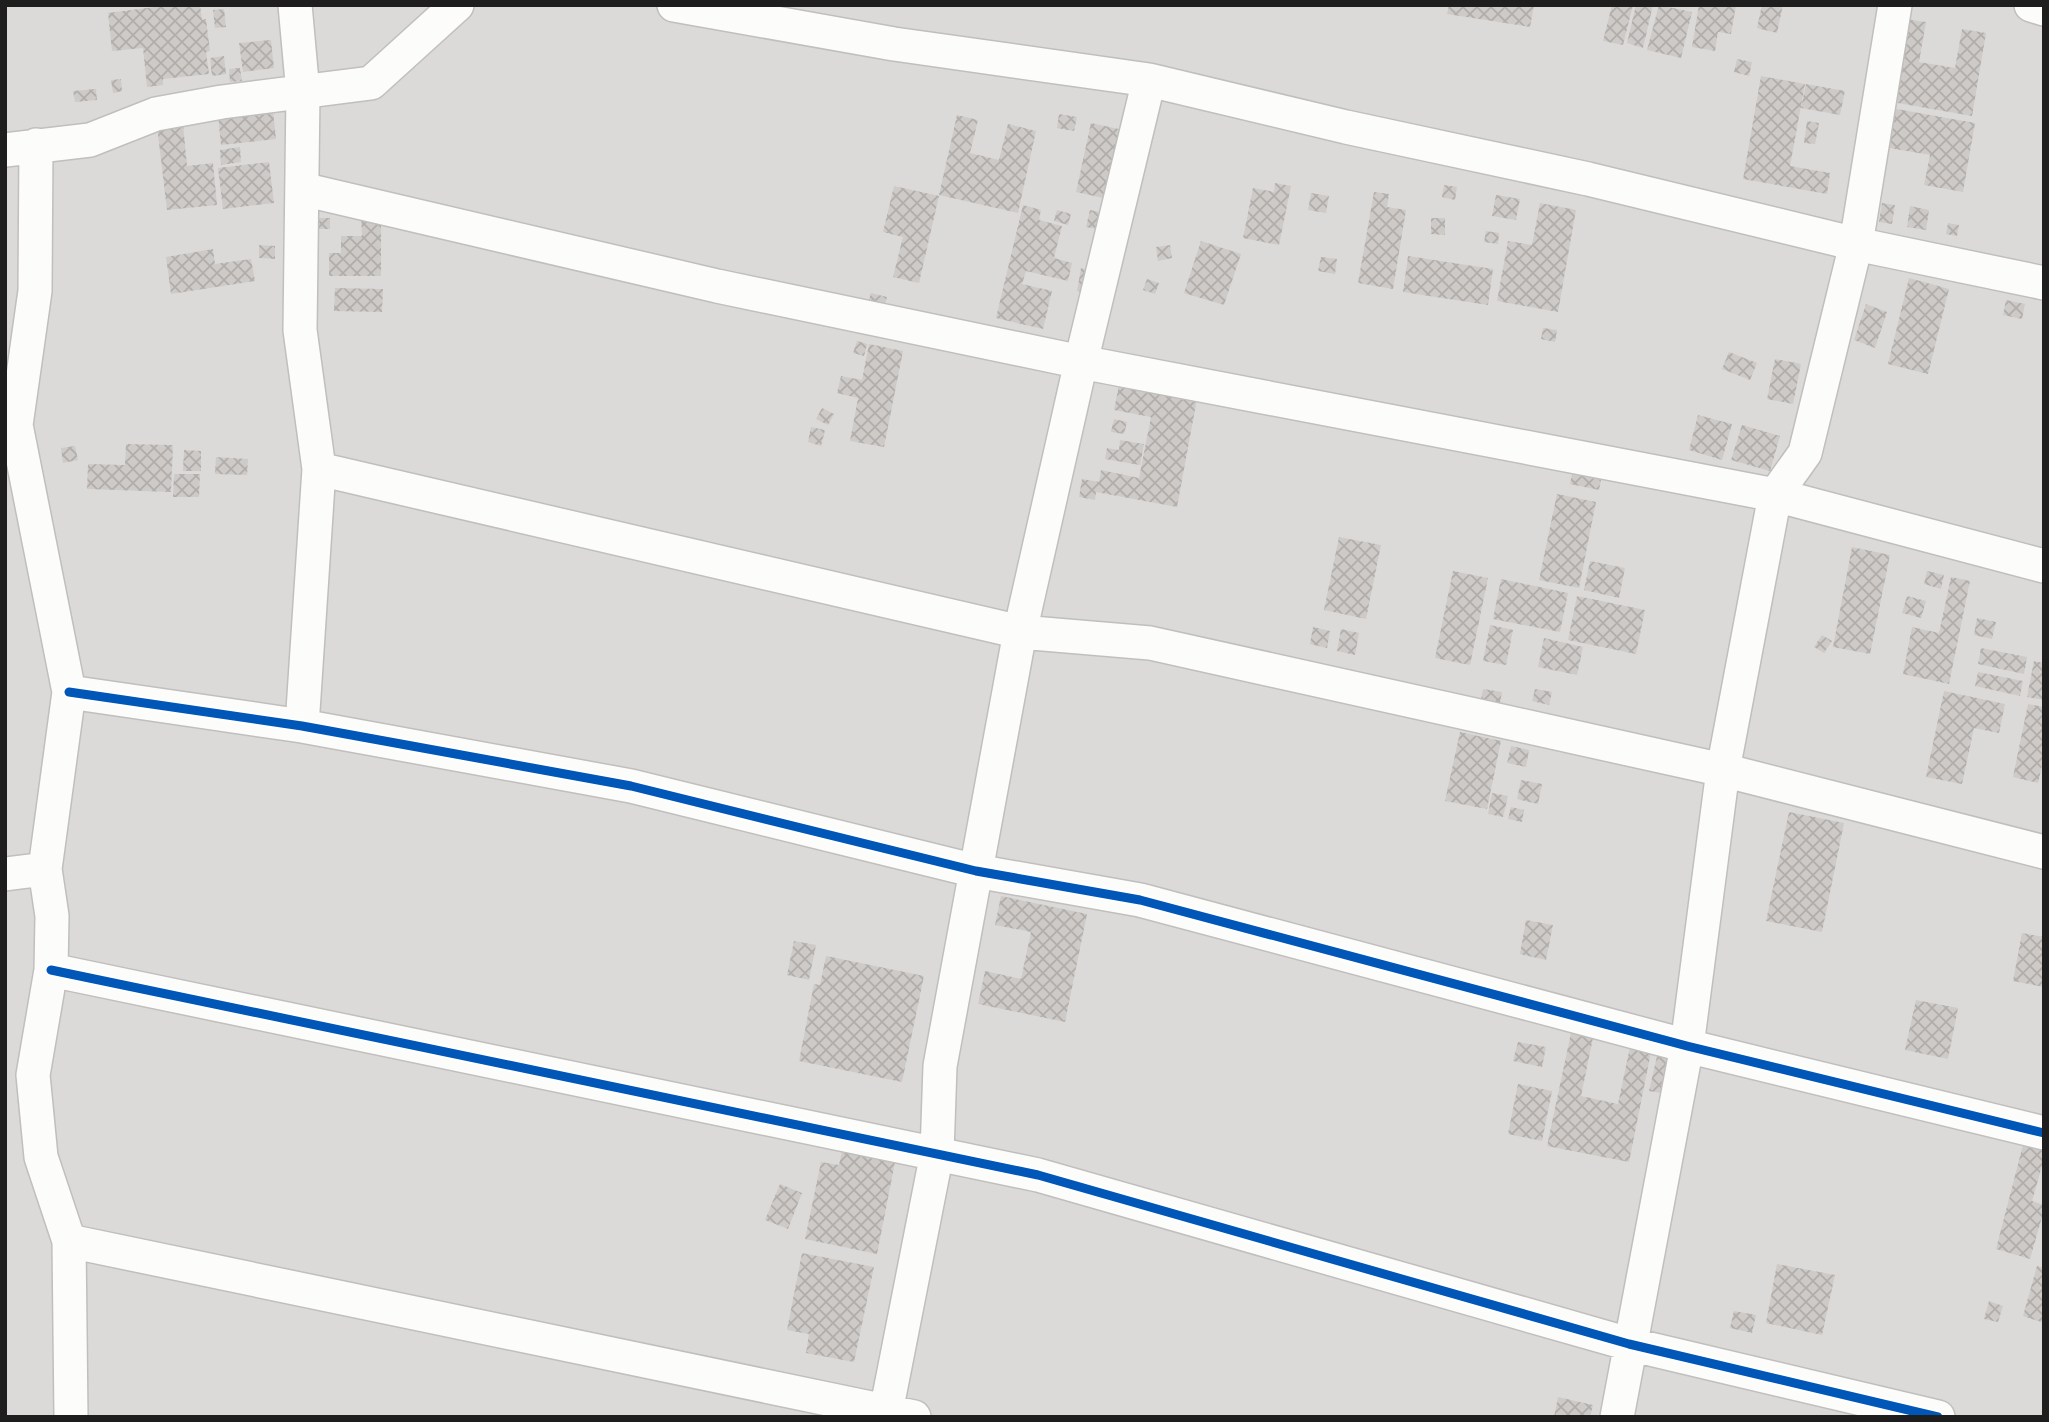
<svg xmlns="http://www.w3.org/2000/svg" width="2049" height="1422" viewBox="0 0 2049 1422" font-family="Montserrat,sans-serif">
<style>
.residential{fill:#dcdad9}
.building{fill:url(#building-cross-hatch)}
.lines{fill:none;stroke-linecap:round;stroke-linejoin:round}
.street-casing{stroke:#c0bfbd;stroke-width:36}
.street{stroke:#fcfcfb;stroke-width:33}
.cycleway-casing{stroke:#fff;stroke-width:13}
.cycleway{stroke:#0057b8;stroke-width:9}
</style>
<defs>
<pattern id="building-cross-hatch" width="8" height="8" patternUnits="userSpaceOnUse" patternTransform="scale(1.75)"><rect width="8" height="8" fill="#cecac8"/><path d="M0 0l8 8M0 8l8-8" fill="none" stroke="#b0adab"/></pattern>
</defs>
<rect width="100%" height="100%" fill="#edeae7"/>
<!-- residential -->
<path class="residential" d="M 5,5 L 2044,5 L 2044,1417 L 5,1417 Z"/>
<!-- building -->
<path class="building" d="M 170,5 L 200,5 L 202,20 L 206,19 L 210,51 L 206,52 L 209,74 L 163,79 L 163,85 L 147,87 L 143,48 L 112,51 L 108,13 Z
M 1449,5 L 1534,5 L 1530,27 L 1447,14 Z
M 1612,5 L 1633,5 L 1623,45 L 1603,41 Z
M 1636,5 L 1653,5 L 1643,48 L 1627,43 Z
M 1659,5 L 1692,12 L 1681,58 L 1647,50 Z
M 1699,5 L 1736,5 L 1731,34 L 1718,32 L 1715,51 L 1692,47 Z
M 1762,5 L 1783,5 L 1777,33 L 1757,28 Z
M 224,9 L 226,27 L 215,28 L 213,10 Z
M 1906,19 L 1926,22 L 1919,62 L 1955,68 L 1962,29 L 1986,33 L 1972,116 L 1892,102 Z
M 271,40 L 274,68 L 243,72 L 239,43 Z
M 224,56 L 226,74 L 212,76 L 210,58 Z
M 1737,59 L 1752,62 L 1749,76 L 1734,72 Z
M 240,68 L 242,81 L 230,82 L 229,69 Z
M 1761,76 L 1805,84 L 1790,166 L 1830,173 L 1827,194 L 1743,179 Z
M 121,79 L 122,91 L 113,93 L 111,80 Z
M 1806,84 L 1845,91 L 1840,115 L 1801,108 Z
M 96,89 L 97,100 L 75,102 L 73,91 Z
M 1891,108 L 1975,123 L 1963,192 L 1924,185 L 1930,155 L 1884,147 Z
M 273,111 L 276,139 L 221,145 L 218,116 Z
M 1059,114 L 1077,117 L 1074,131 L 1057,128 Z
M 957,115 L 978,120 L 970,153 L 999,160 L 1008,124 L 1036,131 L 1018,213 L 939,195 Z
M 1807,121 L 1819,123 L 1815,144 L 1804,143 Z
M 1091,123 L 1128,131 L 1112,200 L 1076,192 Z
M 183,124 L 187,166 L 213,163 L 217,205 L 167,210 L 157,126 Z
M 240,147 L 241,162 L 221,165 L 220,150 Z
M 269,162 L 274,203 L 223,209 L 218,168 Z
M 1275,183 L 1291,186 L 1279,245 L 1243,238 L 1253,188 L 1274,192 Z
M 1444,185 L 1457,187 L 1455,200 L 1442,197 Z
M 894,186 L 939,196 L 919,283 L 893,277 L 903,237 L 883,232 Z
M 1374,192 L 1389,194 L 1387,207 L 1406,210 L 1393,289 L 1358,283 Z
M 1311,193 L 1329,196 L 1326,213 L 1308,210 Z
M 1496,195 L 1520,199 L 1516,220 L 1492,216 Z
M 1540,203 L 1576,210 L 1558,312 L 1497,301 L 1508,241 L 1532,245 Z
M 1882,203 L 1895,205 L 1892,224 L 1879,222 Z
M 1023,205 L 1041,210 L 1039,220 L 1062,226 L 1054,258 L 1072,263 L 1068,281 L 1026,271 L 1022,284 L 1052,291 L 1043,329 L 996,318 Z
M 1910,206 L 1929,210 L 1926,230 L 1907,227 Z
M 1057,210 L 1071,214 L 1068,225 L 1054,221 Z
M 1090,210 L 1109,214 L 1105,231 L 1086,227 Z
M 361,216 L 381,216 L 381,276 L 329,276 L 329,253 L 341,253 L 341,236 L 362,236 Z
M 316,218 L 330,218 L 330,229 L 316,229 Z
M 1431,218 L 1445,218 L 1445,235 L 1431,234 Z
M 1948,223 L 1959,225 L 1957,236 L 1946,234 Z
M 1486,231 L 1499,233 L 1498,244 L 1484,242 Z
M 1201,241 L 1241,254 L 1224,305 L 1184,293 Z
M 259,245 L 275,246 L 275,259 L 259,258 Z
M 1170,245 L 1172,258 L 1158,261 L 1156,247 Z
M 213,249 L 215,264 L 251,259 L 255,281 L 171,294 L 166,257 Z
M 1408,256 L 1493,269 L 1488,305 L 1403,292 Z
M 1321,257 L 1337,259 L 1335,274 L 1318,271 Z
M 1081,268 L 1095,272 L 1088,294 L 1077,291 Z
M 1909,278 L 1949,289 L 1928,374 L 1888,364 Z
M 1147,279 L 1159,283 L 1155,294 L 1143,290 Z
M 335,288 L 383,289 L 382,312 L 334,311 Z
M 871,293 L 887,297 L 883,311 L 867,306 Z
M 2006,300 L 2025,304 L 2022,319 L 2003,315 Z
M 1866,304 L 1887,312 L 1875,348 L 1854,340 Z
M 1543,328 L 1557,330 L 1555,342 L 1541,339 Z
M 857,341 L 867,344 L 864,356 L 853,353 Z
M 869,344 L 903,351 L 884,447 L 850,441 L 858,398 L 837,393 L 841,376 L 862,380 Z
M 1729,352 L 1757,363 L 1750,380 L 1722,369 Z
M 1775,359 L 1801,364 L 1793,404 L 1767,399 Z
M 1119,385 L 1197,399 L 1177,507 L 1096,492 L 1095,500 L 1079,497 L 1082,479 L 1099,482 L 1101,470 L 1139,478 L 1151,417 L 1114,410 Z
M 822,408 L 834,414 L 828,425 L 816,419 Z
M 1698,415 L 1732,424 L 1722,460 L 1689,450 Z
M 1114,419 L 1127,422 L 1124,434 L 1111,432 Z
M 1742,425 L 1780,436 L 1770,471 L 1731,460 Z
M 811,427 L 825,430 L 821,446 L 808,442 Z
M 1120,440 L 1144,444 L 1140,465 L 1105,459 L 1107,448 L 1119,450 Z
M 126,444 L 173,445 L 171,492 L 87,489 L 88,464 L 125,465 Z
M 75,446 L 78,460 L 63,463 L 61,448 Z
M 184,450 L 201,451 L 201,471 L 183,471 Z
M 216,457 L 248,459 L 247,475 L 215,474 Z
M 174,474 L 200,474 L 199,497 L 173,497 Z
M 1572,474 L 1601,480 L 1599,490 L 1570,484 Z
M 1557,494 L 1596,502 L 1579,588 L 1539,580 Z
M 1339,537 L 1381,545 L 1366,619 L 1324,610 Z
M 1852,547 L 1890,555 L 1870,654 L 1833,647 Z
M 1590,561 L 1625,568 L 1619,598 L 1584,590 Z
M 1453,571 L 1488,578 L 1470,665 L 1435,658 Z
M 1927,571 L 1944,575 L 1941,589 L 1924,584 Z
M 1951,577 L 1970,581 L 1949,684 L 1903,674 L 1912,627 L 1939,633 Z
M 1501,579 L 1568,593 L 1560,632 L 1493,619 Z
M 1577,596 L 1645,610 L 1636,654 L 1568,640 Z
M 1907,596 L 1926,601 L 1921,618 L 1902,613 Z
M 1977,618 L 1996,622 L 1992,639 L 1974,635 Z
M 1490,625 L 1513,630 L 1506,665 L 1483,661 Z
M 1313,627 L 1330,631 L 1327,648 L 1310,644 Z
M 1341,629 L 1359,633 L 1355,655 L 1337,651 Z
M 1822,635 L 1832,641 L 1824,653 L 1814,647 Z
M 1544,638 L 1583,647 L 1577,675 L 1538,667 Z
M 1981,648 L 2027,657 L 2024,674 L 1978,664 Z
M 2034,661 L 2044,663 L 2044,700 L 2027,697 Z
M 1978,672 L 2023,681 L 2020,696 L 1975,686 Z
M 1483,689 L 1502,692 L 1499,708 L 1480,704 Z
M 1535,689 L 1552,692 L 1549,705 L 1532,701 Z
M 1944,691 L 2005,704 L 1999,733 L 1974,728 L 1962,784 L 1926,777 Z
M 2028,704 L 2044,707 L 2044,757 L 2038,783 L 2013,777 Z
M 1460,732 L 1501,741 L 1487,809 L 1445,801 Z
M 1511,746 L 1529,750 L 1526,767 L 1507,763 Z
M 1521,780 L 1542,784 L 1538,804 L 1517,799 Z
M 1492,793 L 1508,796 L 1503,817 L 1488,814 Z
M 1511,807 L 1524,810 L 1522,822 L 1508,819 Z
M 1789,812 L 1844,823 L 1822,932 L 1766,921 Z
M 1001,896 L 1087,914 L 1065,1022 L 978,1004 L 985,971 L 1021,979 L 1031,932 L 995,925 Z
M 1526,920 L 1553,925 L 1546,960 L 1520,954 Z
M 2022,933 L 2044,937 L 2044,987 L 2013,981 Z
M 794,941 L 816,945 L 809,980 L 787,975 Z
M 826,956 L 924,976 L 902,1082 L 799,1061 L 814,984 L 820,985 Z
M 1916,1000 L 1958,1008 L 1948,1059 L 1905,1050 Z
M 1571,1033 L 1593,1038 L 1581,1096 L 1618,1104 L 1630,1047 L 1651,1052 L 1629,1162 L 1547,1146 Z
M 1518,1042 L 1546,1047 L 1542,1067 L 1513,1061 Z
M 1657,1056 L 1673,1059 L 1666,1094 L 1649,1091 Z
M 1518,1084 L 1552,1091 L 1542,1141 L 1508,1134 Z
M 2023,1145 L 2044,1151 L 2044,1159 L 2032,1201 L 2044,1205 L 2044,1210 L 2030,1259 L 1996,1249 Z
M 843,1147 L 896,1157 L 877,1254 L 805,1239 L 821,1162 L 839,1165 Z
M 780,1184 L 802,1193 L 788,1229 L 765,1220 Z
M 802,1253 L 874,1267 L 854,1362 L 806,1353 L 809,1334 L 787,1330 Z
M 1777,1264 L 1835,1275 L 1822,1335 L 1766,1323 Z
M 2037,1266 L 2044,1268 L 2044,1323 L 2023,1316 Z
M 1989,1301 L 2003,1306 L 1998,1322 L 1984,1319 Z
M 1734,1311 L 1756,1315 L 1752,1333 L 1730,1328 Z
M 1558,1397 L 1593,1405 L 1590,1417 L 1554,1417 Z"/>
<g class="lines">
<defs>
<path id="street" d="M 295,5 L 303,93 L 300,330 L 319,469 L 302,726
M 674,5 L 894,44 L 1149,80 L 1346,127 L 1588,179 L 1856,244 L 2044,283
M 2031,5 L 2044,9
M 36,145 L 35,291 L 16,425 L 69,692 L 45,869 L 52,916 L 51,970 L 33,1075 L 41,1157 L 69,1241 L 71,1417
M 5,150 L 90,140 L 156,114 L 222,102 L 371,83 L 457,5
M 302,189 L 717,286 L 1081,362 L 1775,495 L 2044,566
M 319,469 L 1020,632 L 1150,643 L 1723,770 L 2044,852
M 69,692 L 302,726 L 631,786 L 976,871 L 1140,900 L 1687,1046 L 2044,1133
M 5,874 L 45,869
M 51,970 L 1038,1175 L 1629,1344 L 1938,1417
M 69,1241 L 914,1417
M 885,1417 L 937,1153 L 940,1066 L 1020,632 L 1081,362 L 1149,80
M 1617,1417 L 1687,1046 L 1723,770 L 1775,495 L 1805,453 L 1856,244 L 1895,5"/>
</defs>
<!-- street casing -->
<use href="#street" class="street-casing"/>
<!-- street -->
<use href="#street" class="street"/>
<defs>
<path id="cycleway" d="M 69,692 L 302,726 L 631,786 L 976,871 L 1140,900 L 1687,1046 L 2044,1133
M 51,970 L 1038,1175 L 1629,1344 L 1938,1417"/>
</defs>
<!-- cycleway casing -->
<use href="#cycleway" class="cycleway-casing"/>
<!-- cycleway -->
<use href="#cycleway" class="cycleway"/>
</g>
<!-- border -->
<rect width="2049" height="1422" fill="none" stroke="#1e1e1e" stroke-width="14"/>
</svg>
